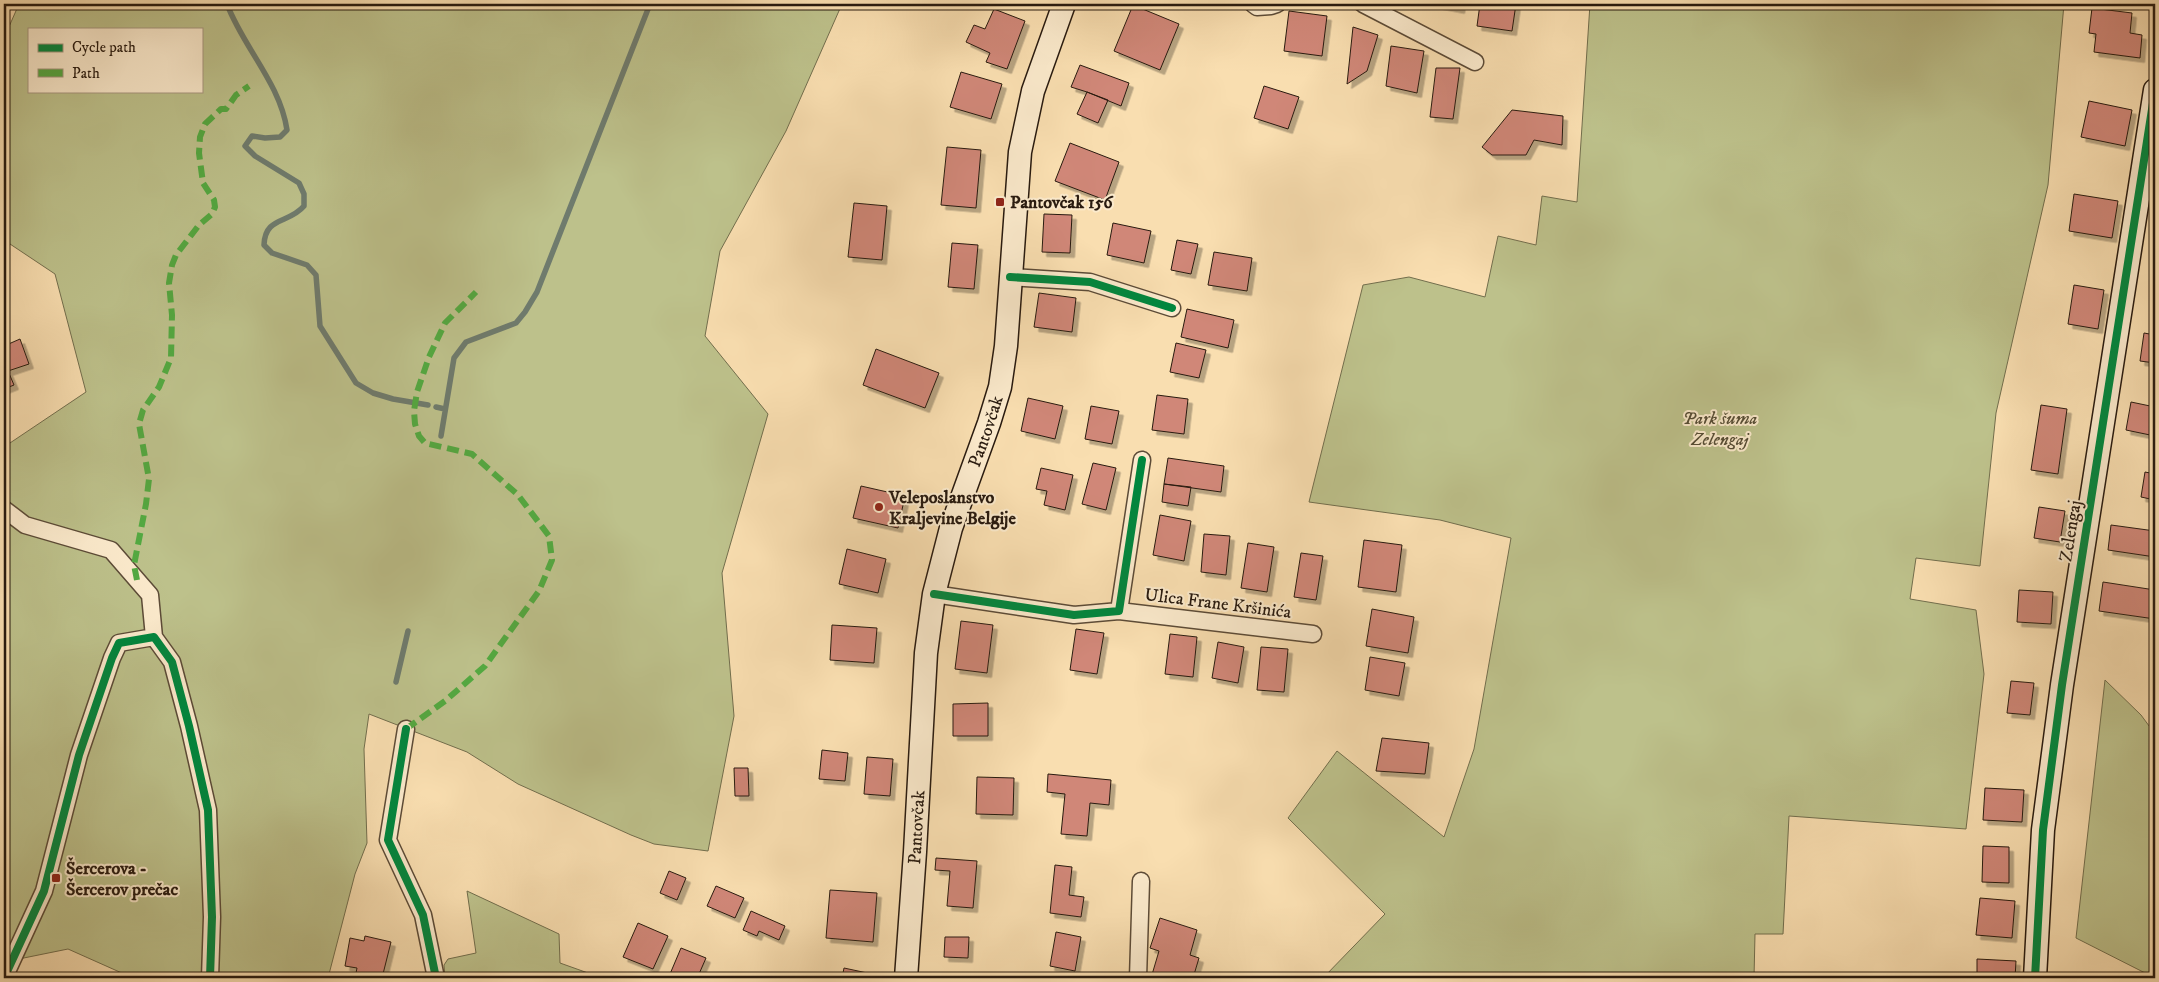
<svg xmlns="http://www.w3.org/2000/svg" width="2159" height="982" viewBox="0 0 2159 982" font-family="'IM FELL DW Pica',serif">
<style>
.green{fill:#bdc18b;stroke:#726e4d;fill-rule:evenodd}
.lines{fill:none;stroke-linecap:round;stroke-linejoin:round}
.stream{stroke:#6f7b6d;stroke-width:5.5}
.building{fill:#d08778;stroke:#281a0f;filter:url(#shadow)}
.street-casing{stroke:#5c4b37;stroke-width:19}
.secondary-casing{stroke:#281a0f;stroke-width:25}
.street{stroke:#fbeacc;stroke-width:16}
.secondary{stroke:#fbeacc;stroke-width:22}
.quiet{stroke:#53a941;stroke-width:6;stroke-dasharray:12 6;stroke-linecap:butt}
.cycleway-casing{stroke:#fbeacc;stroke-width:11}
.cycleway{stroke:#00873e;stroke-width:8}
.poi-dot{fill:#8f2418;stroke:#fbeacc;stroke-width:2}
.labels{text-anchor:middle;stroke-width:4;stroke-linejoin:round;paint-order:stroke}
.poi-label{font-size:18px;font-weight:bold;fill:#281a0f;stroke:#fbeacc;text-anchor:start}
.park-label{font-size:18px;font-style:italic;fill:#554c34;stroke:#fbeacc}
.street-label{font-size:18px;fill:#281a0f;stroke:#fbeacc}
</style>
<defs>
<filter id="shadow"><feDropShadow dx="4.5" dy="4.5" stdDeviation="0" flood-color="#0004"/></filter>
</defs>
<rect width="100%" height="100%" fill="#f9deb0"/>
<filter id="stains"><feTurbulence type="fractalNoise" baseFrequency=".004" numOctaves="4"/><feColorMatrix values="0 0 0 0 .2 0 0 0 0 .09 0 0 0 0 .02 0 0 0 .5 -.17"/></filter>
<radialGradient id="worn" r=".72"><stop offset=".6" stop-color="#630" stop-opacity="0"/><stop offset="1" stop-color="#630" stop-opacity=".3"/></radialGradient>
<!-- green -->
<path class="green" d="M 19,4 L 842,4 L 786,131 L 720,251 L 705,336 L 768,414 L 722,573 L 734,716 L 708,851 L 654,844 L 631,835 L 518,784 L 467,752 L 369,714 L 364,749 L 367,843 L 355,874 L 328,978 L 133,978 L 68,949 L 4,962 L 4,447 L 86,392 L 55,274 L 4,240 L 4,38 ZM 29,29 L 201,29 L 201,91 L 29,91 Z
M 1590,4 L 2064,4 L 2048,185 L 1996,413 L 1980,566 L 1916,558 L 1910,599 L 1976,610 L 1984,674 L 1966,829 L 1789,816 L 1783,934 L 1755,934 L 1754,978 L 1323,978 L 1385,914 L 1288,818 L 1337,751 L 1444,837 L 1474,749 L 1511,538 L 1440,520 L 1309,502 L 1363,285 L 1409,277 L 1485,297 L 1498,236 L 1536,245 L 1542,196 L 1577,202 Z
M 2105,680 L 2141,715 L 2155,734 L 2155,978 L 2076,938 Z
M 467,891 L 559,934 L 560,963 L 602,978 L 445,978 L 444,965 L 448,959 L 476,953 Z"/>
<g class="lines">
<!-- stream -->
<path class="stream" d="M 227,4 C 243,47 280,83 287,130 L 280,137 L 265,138 L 252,136 L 245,146 L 255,156 L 299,183 L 304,194 L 304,206 C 289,224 265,216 264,245 L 272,253 L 307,265 L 316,275 L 320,326 L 356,383 L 373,393 L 393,399 L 428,405
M 436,407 L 445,409
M 441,436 L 454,358 L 466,342 L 516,323 L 525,312 L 537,292 L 650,4
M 396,682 L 408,631"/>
</g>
<!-- building -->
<path class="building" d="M 1435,4 L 1461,4 L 1460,9 Z
M 1480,4 L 1516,4 L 1512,31 L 1477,26 Z
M 1133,5 L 1179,24 L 1160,70 L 1114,51 Z
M 2092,8 L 2132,13 L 2130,33 L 2142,35 L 2140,58 L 2094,52 L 2096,34 L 2089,33 Z
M 994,9 L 1025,21 L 1007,69 L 986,62 L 990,53 L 966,42 L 974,25 L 985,29 Z
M 1289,11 L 1327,16 L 1322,56 L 1284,51 Z
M 1353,27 L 1378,35 L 1367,71 L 1347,84 Z
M 1391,46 L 1424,51 L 1417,93 L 1386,86 Z
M 1080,65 L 1129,83 L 1121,106 L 1087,92 L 1071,87 Z
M 1436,68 L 1460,68 L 1453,119 L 1430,117 Z
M 961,72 L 1002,84 L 991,119 L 950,107 Z
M 1264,86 L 1299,97 L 1288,129 L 1254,118 Z
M 1087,92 L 1108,100 L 1098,123 L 1077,114 Z
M 2089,101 L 2132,110 L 2125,146 L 2081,137 Z
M 1512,110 L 1563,116 L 1562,145 L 1534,140 L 1526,155 L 1492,155 L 1482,147 Z
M 1070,143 L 1119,162 L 1105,200 L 1055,181 Z
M 947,147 L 981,150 L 976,208 L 941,205 Z
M 2074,194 L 2118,201 L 2112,238 L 2069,231 Z
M 854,203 L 887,206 L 882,260 L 848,257 Z
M 1044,214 L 1072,215 L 1070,253 L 1042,252 Z
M 1113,223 L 1151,231 L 1144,263 L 1107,255 Z
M 1177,240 L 1198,244 L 1191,274 L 1171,270 Z
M 952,243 L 978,245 L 974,289 L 948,287 Z
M 1214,252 L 1252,258 L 1247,291 L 1208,285 Z
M 2154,271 L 2155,271 L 2155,299 L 2150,298 Z
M 2074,285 L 2104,290 L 2098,329 L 2068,324 Z
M 1039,293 L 1076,298 L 1072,332 L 1034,327 Z
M 1187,309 L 1234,320 L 1228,348 L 1181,337 Z
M 2144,333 L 2155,335 L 2155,363 L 2140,361 Z
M 20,339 L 29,364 L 8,371 L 14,385 L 4,389 L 4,346 Z
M 1176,343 L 1206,350 L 1199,378 L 1170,372 Z
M 876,349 L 939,373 L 925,408 L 863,385 Z
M 1157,395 L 1188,399 L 1184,434 L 1152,430 Z
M 1028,398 L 1063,406 L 1055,439 L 1021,431 Z
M 2131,402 L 2155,407 L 2155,436 L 2126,430 Z
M 2041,405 L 2067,409 L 2058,474 L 2031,470 Z
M 1091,406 L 1119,411 L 1112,444 L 1085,439 Z
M 1168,458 L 1224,466 L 1221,492 L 1164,484 Z
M 1093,463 L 1116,468 L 1106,510 L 1082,504 Z
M 1041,468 L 1073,475 L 1065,510 L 1044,505 L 1047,491 L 1036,489 Z
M 2145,472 L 2155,474 L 2155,500 L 2141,497 Z
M 1164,484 L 1191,487 L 1188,506 L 1162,502 Z
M 861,486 L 905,496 L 898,528 L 853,518 Z
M 2039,507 L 2065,511 L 2060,542 L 2034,538 Z
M 1160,515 L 1191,521 L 1184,561 L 1153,555 Z
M 2111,525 L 2155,531 L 2155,557 L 2108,550 Z
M 1204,534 L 1230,536 L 1226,575 L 1201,572 Z
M 1364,540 L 1402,545 L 1396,592 L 1358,587 Z
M 1248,543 L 1274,547 L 1267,592 L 1241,588 Z
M 847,549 L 886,559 L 878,593 L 839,584 Z
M 1301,553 L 1323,556 L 1316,600 L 1294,597 Z
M 2103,582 L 2155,590 L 2155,619 L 2099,611 Z
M 2019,590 L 2053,592 L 2051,624 L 2017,622 Z
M 1372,609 L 1414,617 L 1408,653 L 1366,646 Z
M 961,621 L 993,625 L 987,673 L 955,669 Z
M 832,625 L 877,628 L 874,663 L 830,660 Z
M 1076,629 L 1104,633 L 1097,674 L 1070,670 Z
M 1170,634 L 1197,637 L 1193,677 L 1165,674 Z
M 1218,642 L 1244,647 L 1238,683 L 1212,678 Z
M 1261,647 L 1288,649 L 1284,692 L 1257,690 Z
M 1370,657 L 1405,663 L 1399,696 L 1365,690 Z
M 2011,681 L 2034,683 L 2030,715 L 2007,713 Z
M 988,703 L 988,736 L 953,736 L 953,704 Z
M 1382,738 L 1429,743 L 1425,774 L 1376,771 Z
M 822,750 L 848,753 L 845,781 L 819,779 Z
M 867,757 L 893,759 L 890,796 L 864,794 Z
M 734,768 L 748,768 L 749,796 L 735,796 Z
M 1048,774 L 1111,780 L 1109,805 L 1090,803 L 1087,836 L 1061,834 L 1065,794 L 1047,792 Z
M 977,777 L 1014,778 L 1013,815 L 976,814 Z
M 1985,788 L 2024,790 L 2022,822 L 1983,820 Z
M 1983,846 L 2009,847 L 2009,883 L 1982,882 Z
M 936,858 L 977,861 L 973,908 L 947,906 L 950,871 L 935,870 Z
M 1055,865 L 1072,867 L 1069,895 L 1084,897 L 1081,917 L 1050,913 Z
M 669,871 L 686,878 L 677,900 L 660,893 Z
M 716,886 L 744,898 L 735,918 L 707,906 Z
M 830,890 L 877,893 L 873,942 L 826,938 Z
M 1980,898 L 2015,901 L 2012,938 L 1976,935 Z
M 751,911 L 785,926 L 779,940 L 759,931 L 757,936 L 743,930 Z
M 1160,918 L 1197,930 L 1190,955 L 1199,958 L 1193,978 L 1151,978 L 1159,951 L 1150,948 Z
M 638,923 L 668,936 L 653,969 L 623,957 Z
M 1056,932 L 1081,937 L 1075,971 L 1050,966 Z
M 365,936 L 391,942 L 382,978 L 355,978 L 357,968 L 345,966 L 350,938 L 364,941 Z
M 945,937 L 969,937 L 968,958 L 944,957 Z
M 681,948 L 706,958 L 699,974 L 708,978 L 680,978 L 670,974 Z
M 1977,959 L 2016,961 L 2015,978 L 1977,978 Z
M 844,968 L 872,974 L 871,978 L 842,978 Z"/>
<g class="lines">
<defs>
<path id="street" d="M 1253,4 L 1257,7 L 1271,6 L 1277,4
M 1363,4 L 1475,62
M 1010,277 L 1090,282 L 1172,308
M 4,509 L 25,525 L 111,550 L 150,595 L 154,637
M 934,594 L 1074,615 L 1119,611 L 1142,460
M 1119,611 L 1313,634
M 406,729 L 388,840 L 423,915 L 436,978
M 4,978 L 44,891 L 79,755 L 112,658 L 119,643 L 154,637 L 172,662 L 189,726 L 208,810 L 212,917 L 210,978
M 1138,978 L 1141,881"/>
<g id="secondary">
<path id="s1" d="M 906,978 L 915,852 L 926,653 L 934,594 L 951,528 L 989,423 L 1000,387 L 1006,346 L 1020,152 L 1033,91 L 1064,4"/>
<path d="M 2035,978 L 2043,830 L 2062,685 L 2155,90"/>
</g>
</defs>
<!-- street casing -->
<use href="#street" class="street-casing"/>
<!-- secondary casing -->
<use href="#secondary" class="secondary-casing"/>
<!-- street -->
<use href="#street" class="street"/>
<!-- secondary -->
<use href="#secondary" class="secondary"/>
<!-- quiet -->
<path class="quiet" d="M 137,580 L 134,565 L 146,504 L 149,479 L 139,424 L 143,410 L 159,387 L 171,358 L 172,315 L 169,283 L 172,265 L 176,255 L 199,225 L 212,214 L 215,207 L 214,200 L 203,183 L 199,153 L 200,137 L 205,124 L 221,109 L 226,109 L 236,95 L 249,86
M 406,729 L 445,701 L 485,666 L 539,591 L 552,560 L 549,536 L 518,495 L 472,454 L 425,443 L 419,436 L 415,424 L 414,411 L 417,392 L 429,357 L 445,323 L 476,292"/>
<defs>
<path id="cycleway" d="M 1010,277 L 1090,282 L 1172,308
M 934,594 L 1074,615 L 1119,611 L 1142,460
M 406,729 L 388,840 L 423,915 L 436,978
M 4,978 L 44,891 L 79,755 L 112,658 L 119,643 L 154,637 L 172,662 L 189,726 L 208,810 L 212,917 L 210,978
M 2035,978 L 2043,830 L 2062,685 L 2155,90"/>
</defs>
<!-- cycleway casing -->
<use href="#cycleway" class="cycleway-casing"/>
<!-- cycleway -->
<use href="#cycleway" class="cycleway"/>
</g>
<!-- markers -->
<g class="poi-dot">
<rect x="995" y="197" width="10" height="10" rx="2.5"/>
<circle cx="879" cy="507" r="5"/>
<rect x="51" y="873" width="10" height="10" rx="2.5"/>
</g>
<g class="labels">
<!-- poi labels -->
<g class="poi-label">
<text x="1010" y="208">Pantovčak 156</text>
<text x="889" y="503">Veleposlanstvo<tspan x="889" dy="21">Kraljevine Belgije</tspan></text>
<text x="66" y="874">Šercerova -<tspan x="66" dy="21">Šercerov prečac</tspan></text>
</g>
<!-- park labels -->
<g class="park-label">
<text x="1720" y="424">Park šuma<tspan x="1720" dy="21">Zelengaj</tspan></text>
</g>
<!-- street labels -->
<g class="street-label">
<text dy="6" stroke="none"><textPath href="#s1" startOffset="556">Pantovčak</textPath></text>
<text transform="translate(2070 531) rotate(-81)" y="6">Zelengaj</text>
<text transform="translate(1218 603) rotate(7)" y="6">Ulica Frane Kršinića</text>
<text dy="6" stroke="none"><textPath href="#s1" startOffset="151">Pantovčak</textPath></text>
</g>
</g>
<!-- margin -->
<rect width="2159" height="982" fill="none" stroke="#f9deb0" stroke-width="20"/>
<rect x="5" y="5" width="2149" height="972" fill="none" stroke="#281a0f" stroke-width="2.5"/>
<rect x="10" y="10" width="2139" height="962" fill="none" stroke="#281a0f"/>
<!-- legend -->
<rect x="28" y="28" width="175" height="65" fill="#fbeacc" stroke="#a79780"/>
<rect x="38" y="44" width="25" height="8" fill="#00873e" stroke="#a79780"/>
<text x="72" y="52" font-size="15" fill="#281a0f">Cycle path</text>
<rect x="38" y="69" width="25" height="8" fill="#53a941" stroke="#a79780"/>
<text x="72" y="78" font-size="15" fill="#281a0f">Path</text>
<rect width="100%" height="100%" filter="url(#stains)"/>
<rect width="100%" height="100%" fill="url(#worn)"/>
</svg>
